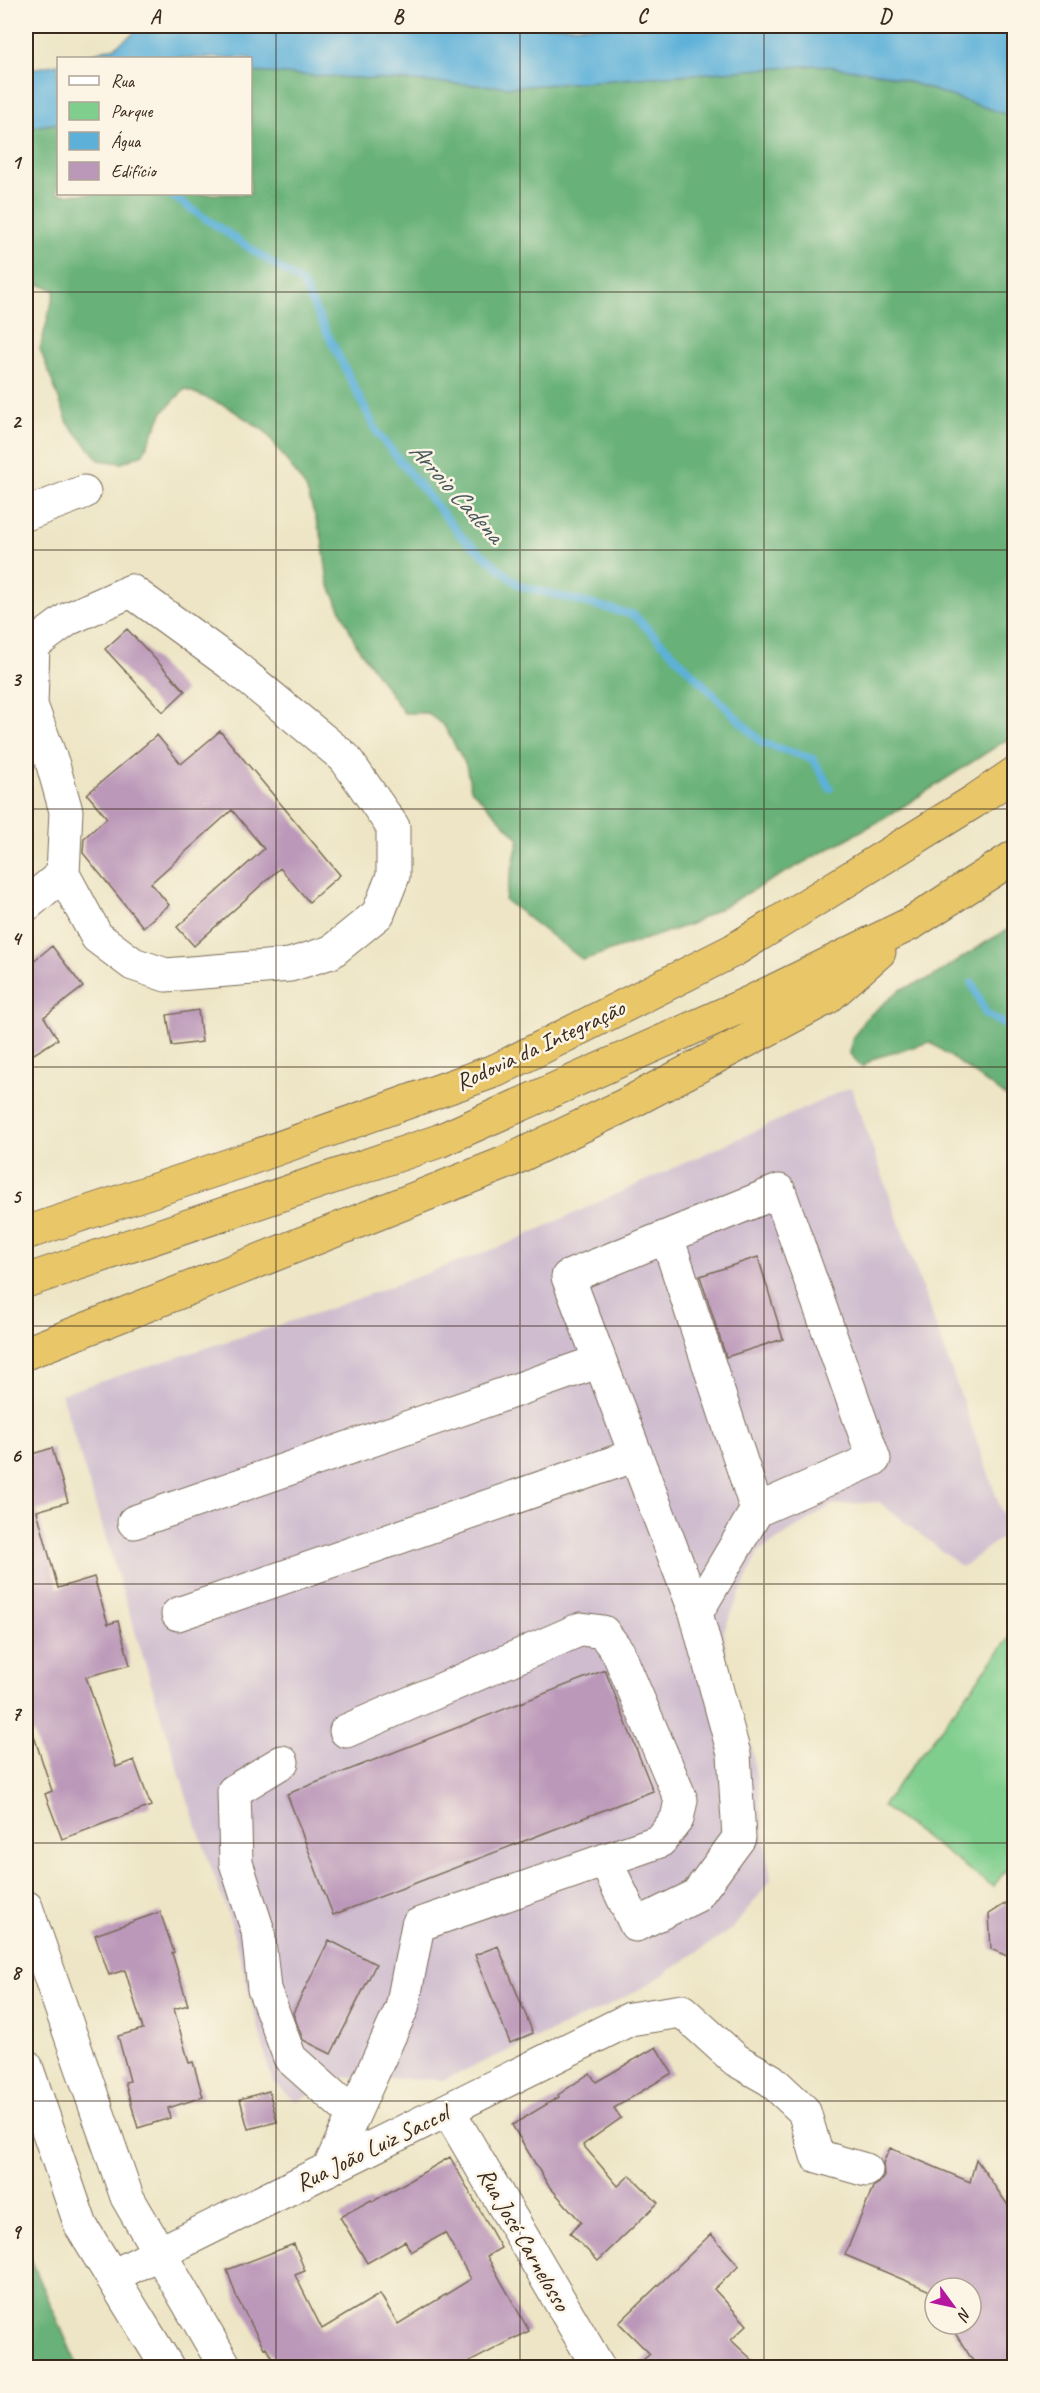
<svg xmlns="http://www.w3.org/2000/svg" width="1040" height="2393" viewBox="0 0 1040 2393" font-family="Caveat,sans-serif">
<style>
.industrial{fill:#cfbdcf}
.green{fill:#7fce8d;stroke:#5d7c56;stroke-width:1.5}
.forest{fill:#67b178;stroke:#516e4b;stroke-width:1.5}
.water{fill:#5db1d9;stroke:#4c6e7c;stroke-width:1.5}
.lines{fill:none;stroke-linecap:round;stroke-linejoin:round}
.stream{stroke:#5db1d9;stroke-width:8}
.building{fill:#bb98b9}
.minor-casing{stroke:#796b58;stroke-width:35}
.highway-casing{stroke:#796b58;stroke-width:35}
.minor{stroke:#fff;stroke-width:33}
.highway{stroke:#e9c769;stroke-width:33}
.grid{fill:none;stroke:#3b2a1e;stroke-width:1.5;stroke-opacity:0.55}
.labels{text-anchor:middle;stroke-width:5;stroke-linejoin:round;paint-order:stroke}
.street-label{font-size:24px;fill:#3b2a1e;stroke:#fcf5e5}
.water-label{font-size:26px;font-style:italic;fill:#47595f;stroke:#fcf5e5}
.neatline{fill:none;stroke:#3b2a1e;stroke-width:2}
.grid-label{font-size:20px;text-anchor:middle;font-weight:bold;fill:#3b2a1e}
</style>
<rect width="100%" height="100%" fill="#fcf5e5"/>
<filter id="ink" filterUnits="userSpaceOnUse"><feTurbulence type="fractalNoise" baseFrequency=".0167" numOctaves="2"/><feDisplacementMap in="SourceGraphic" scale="12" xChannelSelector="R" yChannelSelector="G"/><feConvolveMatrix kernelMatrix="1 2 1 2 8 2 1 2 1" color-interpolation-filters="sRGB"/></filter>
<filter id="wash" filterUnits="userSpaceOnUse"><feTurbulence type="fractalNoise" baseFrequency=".008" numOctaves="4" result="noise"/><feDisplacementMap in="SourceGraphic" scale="24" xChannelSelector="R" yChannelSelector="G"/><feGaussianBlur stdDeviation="1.35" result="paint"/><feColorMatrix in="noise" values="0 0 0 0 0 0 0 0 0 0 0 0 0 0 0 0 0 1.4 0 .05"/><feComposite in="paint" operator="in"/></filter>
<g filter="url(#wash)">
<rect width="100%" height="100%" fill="#ede5c5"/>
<!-- industrial -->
<path class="industrial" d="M 851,1087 L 1009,1532 L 962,1567 L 879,1502 L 832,1505 L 758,1552 L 724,1630 L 726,1673 L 752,1748 L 771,1880 L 733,1928 L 651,1983 L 606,2007 L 443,2080 L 347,2077 L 296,2102 L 272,2080 L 232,1926 L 188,1801 L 61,1394 L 326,1310 L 507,1244 Z"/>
<!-- green -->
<path class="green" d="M 1014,1632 L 1014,1859 L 993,1887 L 882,1806 Z"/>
<!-- forest -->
<path class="forest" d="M 818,65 L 885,74 L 1014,117 L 1014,735 L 885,818 L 691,924 L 583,960 L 505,900 L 519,839 L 471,789 L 466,765 L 444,726 L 427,713 L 404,713 L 357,646 L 328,582 L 322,538 L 306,488 L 266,432 L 228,407 L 185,389 L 163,412 L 143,454 L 122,463 L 99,460 L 68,423 L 40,349 L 55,290 L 26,280 L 26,128 L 58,123 L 58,194 L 250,194 L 251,72 L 513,87 Z
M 1014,926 L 1014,1102 L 930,1042 L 875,1058 L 862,1067 L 850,1054 L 852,1040 L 864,1020 L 900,990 L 931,978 L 988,941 Z
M 26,2248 L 78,2367 L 26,2367 Z"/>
<!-- water -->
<path class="water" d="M 143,26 L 1014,26 L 1014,117 L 885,74 L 818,65 L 513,87 L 251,72 L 250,58 L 77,58 L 115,47 Z
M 58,64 L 58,123 L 26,128 L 26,70 Z"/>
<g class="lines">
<!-- stream -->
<path class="stream" d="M 169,194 L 302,283 L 378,434 L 461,536 L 520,586 L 634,615 L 762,743 L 813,759 L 830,788
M 972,983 L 986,1014 L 1014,1030"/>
</g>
<g id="blocks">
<!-- building -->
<path class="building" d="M 127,629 L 185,691 L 163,712 L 105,649 Z
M 220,731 L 340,875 L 309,902 L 280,868 L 194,946 L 177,927 L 264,849 L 232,810 L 151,883 L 169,905 L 143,927 L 83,853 L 84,838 L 107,818 L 87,794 L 157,735 L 181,764 Z
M 52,946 L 83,987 L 44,1017 L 58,1039 L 26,1059 L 26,967 Z
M 198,1010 L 202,1042 L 172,1046 L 167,1015 Z
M 758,1257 L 783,1339 L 726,1357 L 700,1276 Z
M 52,1448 L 68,1502 L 37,1511 L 58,1588 L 94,1577 L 108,1624 L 118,1621 L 130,1665 L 86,1677 L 116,1767 L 134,1760 L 151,1806 L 62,1839 L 45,1794 L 52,1791 L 33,1733 L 26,1736 L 26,1456 Z
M 605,1670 L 653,1791 L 333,1915 L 287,1794 Z
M 1014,1898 L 1014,1959 L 991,1949 L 989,1914 Z
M 160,1912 L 174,1952 L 172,1953 L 188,2005 L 174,2009 L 189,2063 L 193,2062 L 203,2097 L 168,2108 L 170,2118 L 138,2128 L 125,2082 L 130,2081 L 118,2036 L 143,2029 L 125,1970 L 109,1975 L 95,1935 Z
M 329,1940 L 376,1964 L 331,2054 L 303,2040 L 293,2013 Z
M 498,1946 L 533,2033 L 510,2043 L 475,1955 Z
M 656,2047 L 672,2073 L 614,2108 L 621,2118 L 583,2145 L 618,2186 L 630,2175 L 658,2203 L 598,2261 L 570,2233 L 581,2222 L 548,2185 L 512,2125 L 559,2097 L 558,2095 L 590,2073 L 596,2082 Z
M 269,2091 L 277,2122 L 248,2129 L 240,2099 Z
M 890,2148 L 970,2182 L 976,2159 L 1014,2214 L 1014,2367 L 977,2367 L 949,2324 L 971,2324 L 971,2288 L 935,2288 L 935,2302 L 928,2290 L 845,2255 L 873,2187 L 879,2183 L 884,2176 L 883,2163 Z
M 450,2157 L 501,2248 L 487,2256 L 529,2331 L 460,2367 L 278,2367 L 266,2347 L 264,2348 L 237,2298 L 227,2270 L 294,2244 L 305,2271 L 295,2275 L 322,2329 L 380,2294 L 398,2324 L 471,2279 L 445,2233 L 411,2252 L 405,2241 L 367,2263 L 340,2217 L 371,2200 L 372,2202 Z
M 711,2234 L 739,2266 L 714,2289 L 747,2325 L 731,2340 L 760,2367 L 635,2367 L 650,2354 L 619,2323 Z"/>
</g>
</g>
<g filter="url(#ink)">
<use href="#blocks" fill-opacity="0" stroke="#796b58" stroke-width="1.5"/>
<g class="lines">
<defs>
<path id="minor" d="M 26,514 L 84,492
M 131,591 L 230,663 L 345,758 L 393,827 L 393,876 L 378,914 L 331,952 L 290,965 L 166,975 L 133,964 L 97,937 L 63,874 L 66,811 L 53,765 L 31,705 L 33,645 L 68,619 Z
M 26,905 L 63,874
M 667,1237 L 757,1510
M 134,1522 L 600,1361
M 178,1614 L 636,1455
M 282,1762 L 234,1791 L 236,1863 L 258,1931 L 264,1989 L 290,2058 L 353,2114
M 605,1860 L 636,1925 L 696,1896 L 739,1838 L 734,1754 L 696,1613 L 568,1277 L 779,1191 L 874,1459 L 757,1510 L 696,1613
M 26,1907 L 127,2197 L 226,2368
M 26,2066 L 81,2226 L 168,2368
M 448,2110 L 599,2368
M 329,2169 L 402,2008 L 418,1925 L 660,1841 L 677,1819 L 681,1800 L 618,1652 L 603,1632 L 581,1629 L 346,1731
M 113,2276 L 630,2019 L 682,2011 L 736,2060 L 771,2080 L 804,2111 L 817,2156 L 866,2170"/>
<path id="highway" d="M 26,1233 L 251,1158 L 497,1070 L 734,950 L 973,802 L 1014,774
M 26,1281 L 439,1141 L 751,1002 L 912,923 L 1014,857
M 26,1353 L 505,1163 L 625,1105 L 827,998 L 879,952"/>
</defs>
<!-- minor casing -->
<use href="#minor" class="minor-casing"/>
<!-- highway casing -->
<use href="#highway" class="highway-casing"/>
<!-- minor -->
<use href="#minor" class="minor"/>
<!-- highway -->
<use href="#highway" class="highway"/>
</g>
</g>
<!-- grid -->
<path class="grid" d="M 276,26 L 276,2368M 520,26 L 520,2368M 764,26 L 764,2368M 26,292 L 1014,292M 26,550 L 1014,550M 26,809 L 1014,809M 26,1067 L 1014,1067M 26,1326 L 1014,1326M 26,1584 L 1014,1584M 26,1843 L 1014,1843M 26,2101 L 1014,2101"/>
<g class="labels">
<!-- street labels -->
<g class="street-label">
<text transform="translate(540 1045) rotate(-25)" y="8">Rodovia da Integração</text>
<text transform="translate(372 2148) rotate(-26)" y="8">Rua João Luiz Saccol</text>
<text transform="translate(524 2239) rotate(60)" y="8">Rua José Carnelosso</text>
</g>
<!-- water labels -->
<g class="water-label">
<text transform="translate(457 492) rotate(48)" y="9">Arroio Cadena</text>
</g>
</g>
<!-- margin -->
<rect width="1040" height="2393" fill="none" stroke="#fcf5e5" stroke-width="66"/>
<!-- legend -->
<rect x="57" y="57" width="195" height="138" fill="#fcf5e5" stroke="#afa495" stroke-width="1.5"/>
<rect x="69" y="76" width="30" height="9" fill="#ffffff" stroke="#afa495" stroke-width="1.5"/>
<text x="111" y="87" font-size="18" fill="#3b2a1e">Rua</text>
<rect x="69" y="102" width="30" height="18" fill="#7fce8d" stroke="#afa495" stroke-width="1.5"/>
<text x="111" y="117" font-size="18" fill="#3b2a1e">Parque</text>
<rect x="69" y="132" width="30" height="18" fill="#5db1d9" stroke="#afa495" stroke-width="1.5"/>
<text x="111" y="147" font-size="18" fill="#3b2a1e">Água</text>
<rect x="69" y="162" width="30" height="18" fill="#bb98b9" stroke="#afa495" stroke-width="1.5"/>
<text x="111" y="177" font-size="18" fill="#3b2a1e">Edifício</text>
<!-- north arrow -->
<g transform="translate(953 2306) rotate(123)"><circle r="28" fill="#fcf5e5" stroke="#afa495" stroke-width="1.5"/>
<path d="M0-4.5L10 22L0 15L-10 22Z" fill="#b5179e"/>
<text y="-9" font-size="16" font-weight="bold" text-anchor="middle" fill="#3b2a1e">N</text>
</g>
<rect x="33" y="33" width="974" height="2327" class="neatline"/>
<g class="grid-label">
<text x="155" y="23">A</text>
<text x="398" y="23">B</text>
<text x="642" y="23">C</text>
<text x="885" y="23">D</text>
<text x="16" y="169">1</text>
<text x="16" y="428">2</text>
<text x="16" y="686">3</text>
<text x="16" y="945">4</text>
<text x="16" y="1203">5</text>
<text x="16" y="1462">6</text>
<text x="16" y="1720">7</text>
<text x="16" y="1979">8</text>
<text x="16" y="2238">9</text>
</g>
</svg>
